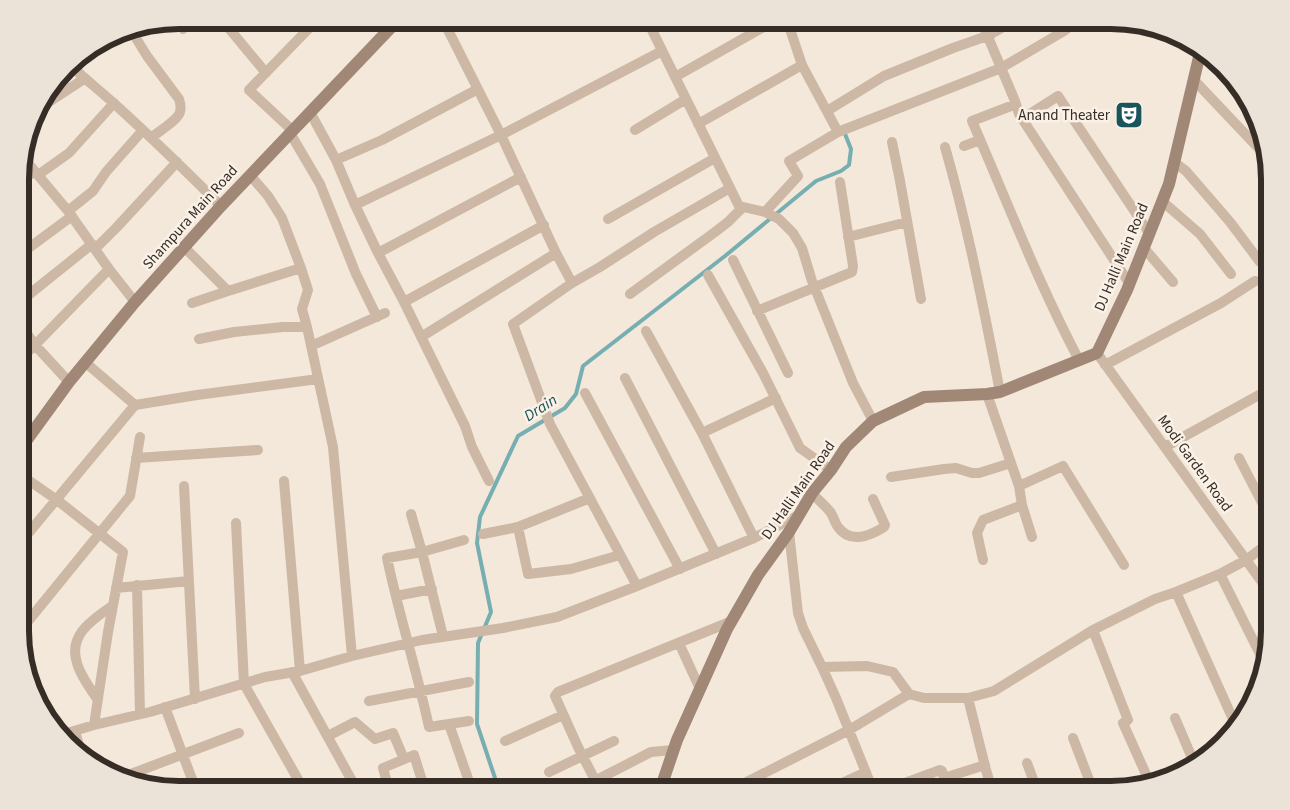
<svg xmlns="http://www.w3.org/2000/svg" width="1290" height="810" viewBox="0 0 1290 810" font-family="'Source Sans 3',sans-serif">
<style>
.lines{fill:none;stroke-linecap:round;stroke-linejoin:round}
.stream{stroke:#77aeb2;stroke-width:4}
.street{stroke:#ccb8a5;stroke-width:10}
.secondary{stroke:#a08776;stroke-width:12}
.labels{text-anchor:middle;stroke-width:5;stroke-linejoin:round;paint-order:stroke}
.poi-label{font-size:15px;fill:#372d27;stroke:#fbf2e7;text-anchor:end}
.street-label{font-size:15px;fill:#372d27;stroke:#fbf2e7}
.water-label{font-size:16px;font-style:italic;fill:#1a555c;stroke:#fbf2e7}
.rim{fill:none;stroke:#372d27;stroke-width:6}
</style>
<rect width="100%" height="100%" fill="#f3e8da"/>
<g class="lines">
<!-- stream -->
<path class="stream" d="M 499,790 L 477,724 L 478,643 L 491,612 L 477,543 L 480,517 L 518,436 L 565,408 L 576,394 L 583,366 L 725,256 L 816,181 L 841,171 L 849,165 L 851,149 L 845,134"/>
<!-- street -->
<path class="street" d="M 179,20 L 183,29
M 222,20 L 266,73
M 443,20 L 501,135 L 556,253 L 572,283
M 615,20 L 616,22
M 647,20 L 739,206 L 765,212 L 779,219 L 793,233 L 802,248 L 812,281 L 853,383 L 873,421
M 787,20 L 802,65 L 838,132 L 1001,68 L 1064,31 L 1078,20
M 974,20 L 983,25 L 1015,101 L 1019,114 L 1129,283
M 1140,24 L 1142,28 L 1148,25
M 131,30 L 147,56 L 179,99 C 180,102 181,108 180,112 C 178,120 158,132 151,138
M 70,65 C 86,80 103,93 119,108 C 154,140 188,173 221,206
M 675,77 L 776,20
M 1194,80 L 1266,156
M 1016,104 L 972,121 C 1007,201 1038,283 1079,360
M 38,109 L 84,79
M 827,111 L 884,76 L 953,48 L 987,36 L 1016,20
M 310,112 L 336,160 L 355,205 L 378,253 L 404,302 L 465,426 L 472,447 L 489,481
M 1022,119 L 1058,96 L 1149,233
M 698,124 L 802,65
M 635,130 L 686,99
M 293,131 L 249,90 L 317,20
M 290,133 L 320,184 L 356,274 L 377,317
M 892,142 L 900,181 L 921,299
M 964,146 L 980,140
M 945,147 C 968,227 984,310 1000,392
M 22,156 L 68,211 L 109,269 L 135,302
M 336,160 L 382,140 L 478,89
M 1174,162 L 1186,171 L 1230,222 L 1260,262
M 38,175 L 69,153 L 114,103
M 250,175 L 268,196 L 282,218 L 301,268 L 308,290 L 302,309 L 307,327 L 333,447 L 352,656
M 21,179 L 35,172
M 1162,201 L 1200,234 L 1231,274
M 355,205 L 501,135 L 662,51
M 68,211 L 93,191 L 106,172 L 143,130
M 765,212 L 798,176 L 789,161 L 838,132
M 608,219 L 715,158
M 848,237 L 907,222
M 184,247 L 228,291 L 301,268
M 1144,248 L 1173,282
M 95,249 L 117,227 L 177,162
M 26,250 L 72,216
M 378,253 L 521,177
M 733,260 L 788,373
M 708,275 L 763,373 L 800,448 L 831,470
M 630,294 L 715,232 L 728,222 L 743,207
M 21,301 L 92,244
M 404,302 L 544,225
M 192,303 L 228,291
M 757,311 L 852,272 L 853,266 L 840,182
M 21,325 L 35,345 L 109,269
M 646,331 L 702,433 L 754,538
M 421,337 L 556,253
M 199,339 L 234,332 L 283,327 L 307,327
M 311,346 L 385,313
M 1097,353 L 1262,582 L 1270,590
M 21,358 L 35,345 L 69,382
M 86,363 L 135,405
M 1105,365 L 1221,303 L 1255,281
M 625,378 L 716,554
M 585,393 L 680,569
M 987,394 L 1019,486 L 1022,505
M 702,433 L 776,398
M 1165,447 L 1270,389
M 136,458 L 258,450
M 1239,458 L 1270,518
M 21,475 L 57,500 L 123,552 L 108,632 L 94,725
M 891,477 L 944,469 L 956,468 L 972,473 L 979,473 L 1011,463
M 284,481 L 300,671
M 184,486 L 195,699
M 1019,486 L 1063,466 L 1124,565
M 812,493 C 818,500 826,506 831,513 C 834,518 835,523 838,527 C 850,544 870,536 884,527 L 885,525 L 873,499
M 411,514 L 422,552 L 387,558 C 399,615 417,671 429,727 L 469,721
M 236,523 L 244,684 L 304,790
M 518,527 L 528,574 L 571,569 L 620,555
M 789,532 L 798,613 L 803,628 L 822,667
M 483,534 L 518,527 L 590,498
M 21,542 L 135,405 L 197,395 L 318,379
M 983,560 L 977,533 L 983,520 L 1022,505 L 1032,537
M 1220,574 L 1263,660
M 137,585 L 140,714
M 637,586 L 550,424 L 513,324 L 572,283 L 600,267 L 654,232 L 730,188
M 116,588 L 189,581
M 1176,592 L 1236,726
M 396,596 L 432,589
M 21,628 L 29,620 L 130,496 L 140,437
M 1093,630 L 1128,720 L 1123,723 L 1149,781
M 443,636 L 422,552 L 464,540
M 679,643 L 700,689
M 292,672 L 357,790
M 968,698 L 986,770 L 992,790
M 98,700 C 91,690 80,675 77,663 C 68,635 92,620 112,606
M 369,701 L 469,682
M 165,707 L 196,790
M 1175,718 L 1195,765
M 449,724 L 472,790
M 75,731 L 81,753
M 64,734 L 94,725 L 150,712 L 265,677 L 300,671 L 352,656 L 422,640 L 503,628 L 557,617 L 637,586 L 754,538 L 799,515
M 328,736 L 355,722 L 375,739 L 393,733 L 404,759
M 1073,738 L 1093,790
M 505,741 L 563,715
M 1027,763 L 1037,790
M 549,772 L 614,741
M 123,777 L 239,733
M 595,780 L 578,747 L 555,696 L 558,692 L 732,621
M 245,790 L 255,786
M 389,790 L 383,768 L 414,755 L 425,790
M 577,790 L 651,752 L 673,750
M 731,790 L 849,730 L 909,694
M 827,790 L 866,772
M 873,790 L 836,698 L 822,667 L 867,666 L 893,672 L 909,694 L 924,698 L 968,698 L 994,691 L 1093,630 L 1155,599 L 1176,592 L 1220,574 L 1246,560 L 1270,542
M 886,790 L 940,770 L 942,771 L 944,778 L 985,765"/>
<!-- secondary -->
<path class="secondary" d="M 21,448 L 69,382 L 135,302 L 221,206 L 398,20
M 660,790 L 677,740 L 727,629 L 758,575 L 789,532 L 812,493 L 831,470 L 846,447 L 873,421 L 924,397 L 987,394 L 1000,392 L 1097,353 L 1127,290 L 1169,184 L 1201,49"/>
</g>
<!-- icons -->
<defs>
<symbol id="theatre-square" viewBox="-11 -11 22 22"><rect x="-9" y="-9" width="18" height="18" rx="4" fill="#1a555c" stroke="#fbf2e7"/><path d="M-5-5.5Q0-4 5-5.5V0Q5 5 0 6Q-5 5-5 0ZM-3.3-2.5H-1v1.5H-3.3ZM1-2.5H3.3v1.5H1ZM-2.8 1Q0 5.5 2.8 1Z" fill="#fff"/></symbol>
</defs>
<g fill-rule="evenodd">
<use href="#theatre-square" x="1113" y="99" width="32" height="32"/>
</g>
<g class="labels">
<!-- poi labels -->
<g class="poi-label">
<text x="1110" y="120">Anand Theater</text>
</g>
<!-- street labels -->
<g class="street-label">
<text transform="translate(190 217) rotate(-48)" y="5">Shampura Main Road</text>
<text transform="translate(1121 257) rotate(-67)" y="5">DJ Halli Main Road</text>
<text transform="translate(1195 463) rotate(54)" y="5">Modi Garden Road</text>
<text transform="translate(798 490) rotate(-55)" y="5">DJ Halli Main Road</text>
</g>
<!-- water labels -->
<g class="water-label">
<text transform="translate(540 407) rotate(-33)" y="6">Drain</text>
</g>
</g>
<!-- crop -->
<path d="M0 0H1290V810H0ZM179 29H1111A150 150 0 0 1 1261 179V631A150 150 0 0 1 1111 781H179A150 150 0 0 1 29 631V179A150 150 0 0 1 179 29Z" fill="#ebe2d8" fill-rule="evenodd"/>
<path class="rim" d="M179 29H1111A150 150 0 0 1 1261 179V631A150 150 0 0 1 1111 781H179A150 150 0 0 1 29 631V179A150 150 0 0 1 179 29Z"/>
</svg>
